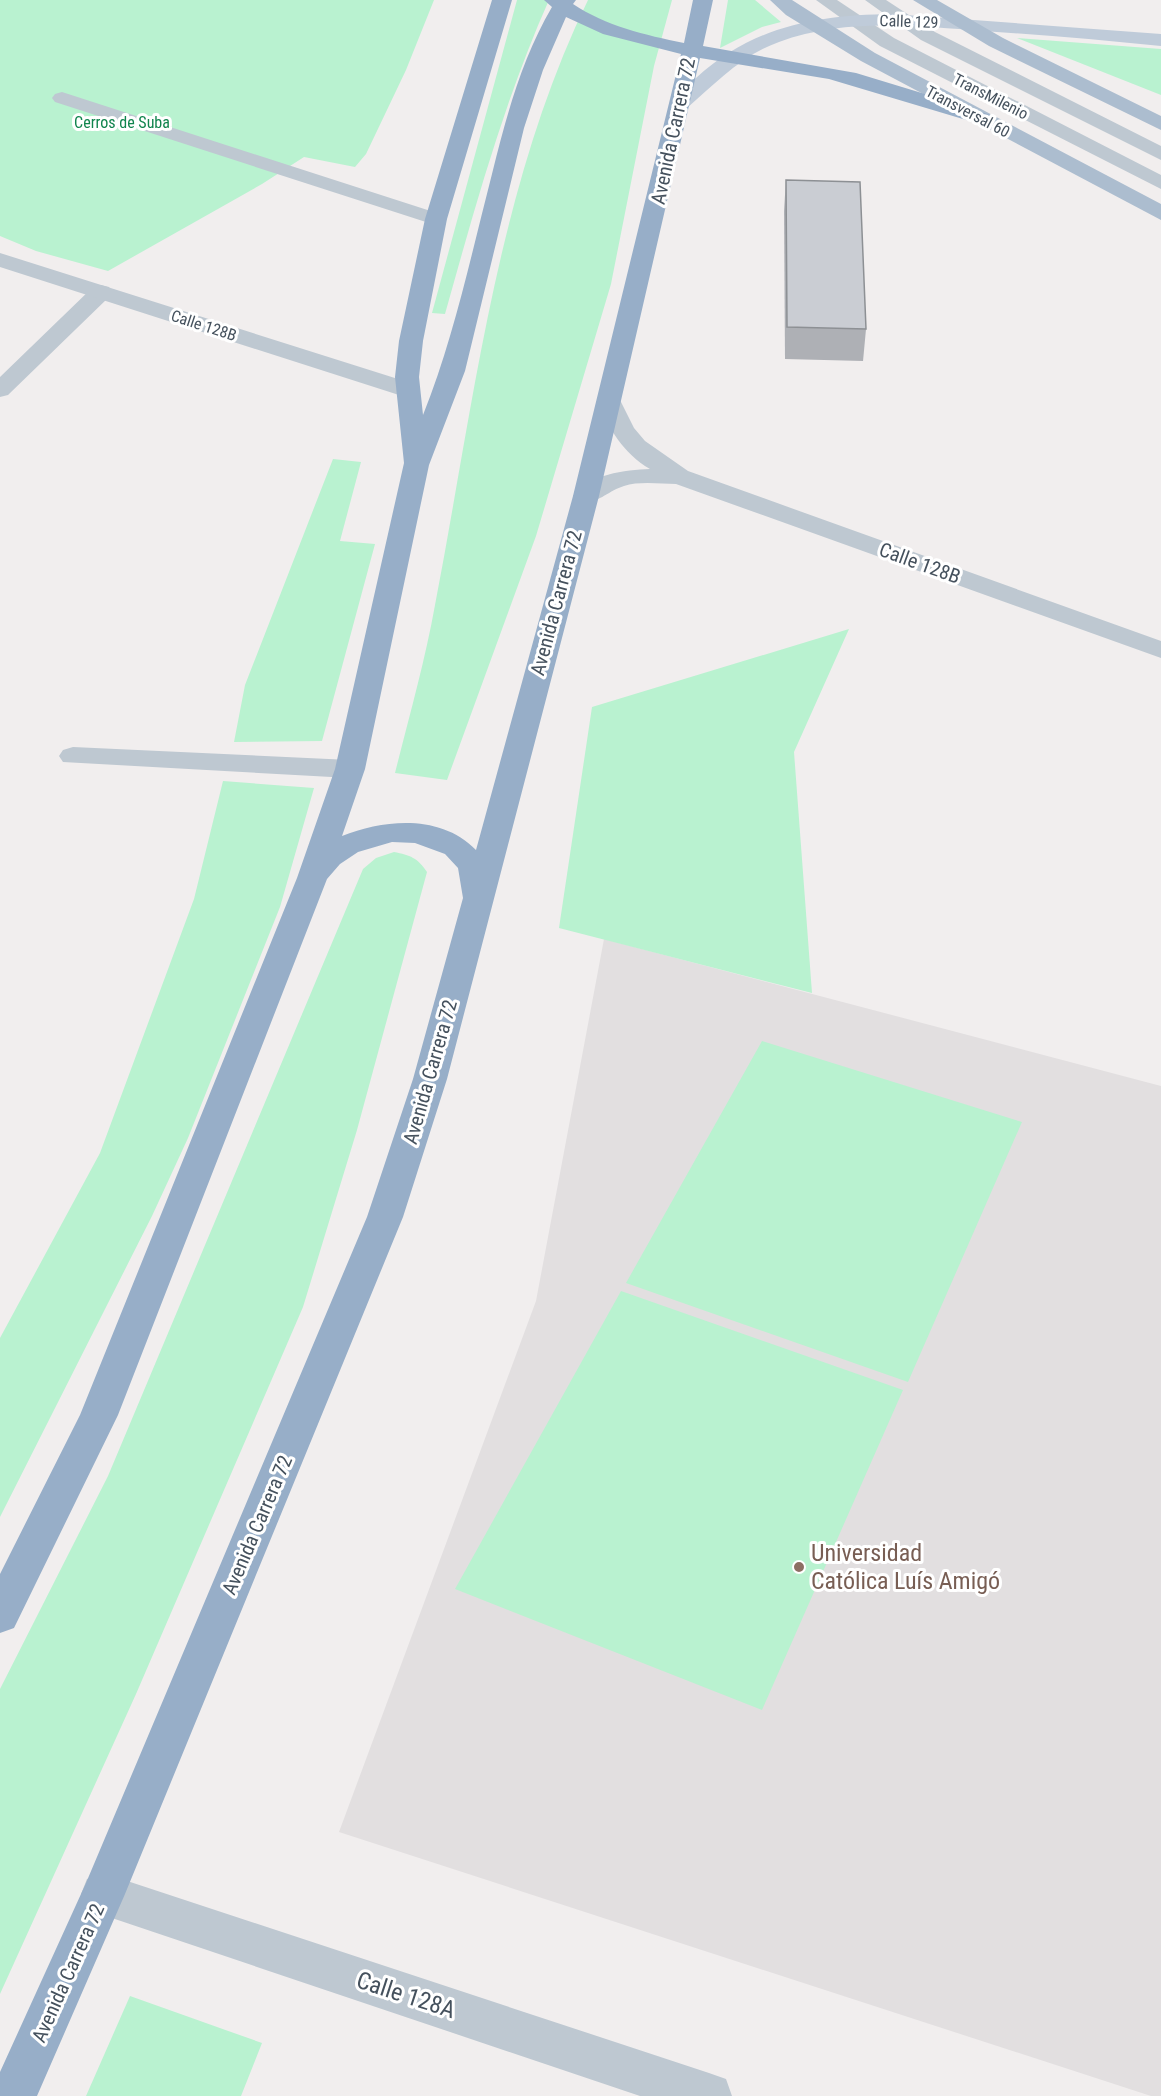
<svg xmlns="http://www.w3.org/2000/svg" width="1161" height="2096" viewBox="0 0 1161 2096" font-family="'Roboto Condensed',sans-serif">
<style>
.education{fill:#e2dfe0}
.green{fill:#b9f2d0}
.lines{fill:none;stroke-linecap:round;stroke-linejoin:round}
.service{fill:#bec8d1;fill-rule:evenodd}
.minor{fill:#bec8d1;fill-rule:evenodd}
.tertiary{fill:#bec8d1;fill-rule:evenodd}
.secondary{fill:#bfcbd9;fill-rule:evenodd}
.primary{fill:#acbdcf;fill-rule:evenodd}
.trunk{fill:#97aec8;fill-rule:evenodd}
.wall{fill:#aeb0b5}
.building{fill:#cacdd3;stroke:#8d9094;stroke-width:1.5}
.education-dot{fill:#8d6e63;stroke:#fff;stroke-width:2}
.labels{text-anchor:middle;stroke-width:6;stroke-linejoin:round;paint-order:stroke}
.far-street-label{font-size:16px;fill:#45515d;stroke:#fff}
.far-park-label{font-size:16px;fill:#10844d;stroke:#fff}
.street-label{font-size:20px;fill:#45515d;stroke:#fff}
.near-education-label{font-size:24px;fill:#785e54;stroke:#fff;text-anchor:start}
.near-street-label{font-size:24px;fill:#45515d;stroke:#fff}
</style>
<rect width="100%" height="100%" fill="#f1eeee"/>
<!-- education -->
<path class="education" d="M 604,939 L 1161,1086 L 1161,2096 L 1151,2096 L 339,1832 L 536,1301 Z"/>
<!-- green -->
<path class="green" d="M 0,0 L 434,0 L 406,70 L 366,154 L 355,167 L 304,157 L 262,184 L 108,271 L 36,251 L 0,236 Z
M 517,0 L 549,0 C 504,101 475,207 445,314 L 432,313 Z
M 588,0 L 672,0 L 654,66 L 611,284 L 536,536 L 447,780 L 395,773 C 409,717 425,661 435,605 C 474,403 497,187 588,0 Z
M 728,0 L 755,0 L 781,22 L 762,27 L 720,48 Z
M 1017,38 L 1161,49 L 1161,95 Z
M 333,459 L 361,462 L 340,541 L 375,544 L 322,741 L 234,742 L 245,685 Z
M 849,629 L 794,752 L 812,993 L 559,928 L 592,707 Z
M 223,781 L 314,788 L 280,907 L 188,1138 L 152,1216 L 0,1517 L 0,1338 L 100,1153 L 194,899 Z
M 394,852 C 410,855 418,858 427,872 L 357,1130 L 303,1307 L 136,1694 L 0,1994 L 0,1689 L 108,1476 L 363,869 L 376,858 Z
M 762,1041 L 1022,1122 L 908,1382 L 626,1283 Z
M 621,1291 L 903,1390 L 762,1710 L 455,1589 Z
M 130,1996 L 262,2043 L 241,2096 L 86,2096 Z"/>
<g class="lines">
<!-- service -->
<path class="service" d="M 816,0 L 837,0 L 894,38 L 1161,175 L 1161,189 L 880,46 Z
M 865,0 L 886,0 L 935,32 L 1161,146 L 1161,160 L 921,40 Z
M 62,92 L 443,215 L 447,219 L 443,223 L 429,223 L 55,102 L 52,98 L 55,94 Z
M 101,285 L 109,287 L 112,292 L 109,297 L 8,395 L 0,397 L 0,377 L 93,287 Z
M 73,747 L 350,760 L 360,763 L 364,769 L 360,775 L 350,778 L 63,762 L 59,756 L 63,750 Z"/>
<!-- minor -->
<path class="minor" d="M 0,253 L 417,385 L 420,390 L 417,395 L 408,397 L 399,395 L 0,267 Z
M 103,1873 L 709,2073 L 726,2079 L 732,2096 L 640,2096 L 103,1915 L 87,1909 L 81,1894 L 87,1879 Z"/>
<!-- tertiary -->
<path class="tertiary" d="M 609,394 L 618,396 L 634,428 L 645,441 L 688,471 L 1161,641 L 1161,658 L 676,484 C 661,484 639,481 624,486 C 607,491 597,506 577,501 L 573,496 C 589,474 625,470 650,469 C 623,453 609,429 597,401 L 600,396 Z"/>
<!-- secondary -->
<path class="secondary" d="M 892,14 L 1161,34 L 1161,46 C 1102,40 1042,35 983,31 C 916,26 844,18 779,42 C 742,55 716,83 687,108 L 673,108 L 670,104 C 676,94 687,86 696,78 C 753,26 817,15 892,14 Z"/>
<!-- primary -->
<path class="primary" d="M 770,0 L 792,0 L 875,53 L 1161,204 L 1161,220 L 861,61 L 786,15 Z
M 913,0 L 937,0 L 1003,38 L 1161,116 L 1161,130 L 989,46 Z"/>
<!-- trunk -->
<path class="trunk" d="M 492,0 L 512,0 L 447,219 L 423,341 L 419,377 L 423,415 C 454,338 471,255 492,174 C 506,117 522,58 552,7 L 544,0 L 576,0 L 573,4 C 606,26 645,35 684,43 L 693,0 L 713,0 L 703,46 L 856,73 L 971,108 L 990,115 L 993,119 L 990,123 L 983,125 L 829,79 L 700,58 L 599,496 L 447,1079 L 403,1217 L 125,1894 L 37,2096 L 0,2096 L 0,2072 L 86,1883 L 367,1217 L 413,1079 L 463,898 L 458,868 L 445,854 L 415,843 L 392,842 L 358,852 L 340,864 L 327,879 L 118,1415 L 14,1628 L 0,1633 L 0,1574 L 80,1415 L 297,878 L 335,769 L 404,463 L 395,377 L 399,341 L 425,219 ZM 566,17 L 603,34 L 681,54 L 573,496 L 476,850 C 441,814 385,819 342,836 L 365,769 L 429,465 L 465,371 L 524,128 L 543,70 Z"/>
</g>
<!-- wall -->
<path class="wall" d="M 786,180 L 866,329 L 863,361 L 785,359 L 784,211 Z"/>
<!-- building -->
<path class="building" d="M 786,180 L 860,182 L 866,329 L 787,327 Z"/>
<!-- markers -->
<circle class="education-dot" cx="799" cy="1567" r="6"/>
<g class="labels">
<!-- far-street labels -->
<g class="far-street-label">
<text transform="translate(909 21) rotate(2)" y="6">Calle 129</text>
<text transform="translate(991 96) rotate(27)" y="6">TransMilenio</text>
<text transform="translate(968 111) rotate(28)" y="6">Transversal 60</text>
<text transform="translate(204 325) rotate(18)" y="6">Calle 128B</text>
</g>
<!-- far-park labels -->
<g class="far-park-label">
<text x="122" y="128">Cerros de Suba</text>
</g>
<!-- street labels -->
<g class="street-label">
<text transform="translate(673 131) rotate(-78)" y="7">Avenida Carrera 72</text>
<text transform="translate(920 563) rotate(20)" y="7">Calle 128B</text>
<text transform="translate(556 603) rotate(-75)" y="7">Avenida Carrera 72</text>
<text transform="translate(430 1072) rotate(-74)" y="7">Avenida Carrera 72</text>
<text transform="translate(257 1525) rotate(-67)" y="7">Avenida Carrera 72</text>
<text transform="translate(68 1973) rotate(-66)" y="7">Avenida Carrera 72</text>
</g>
<!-- near-education labels -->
<g class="near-education-label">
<text x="811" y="1561">Universidad<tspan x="811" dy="28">Católica Luís Amigó</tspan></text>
</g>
<!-- near-street labels -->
<g class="near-street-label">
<text transform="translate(406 1995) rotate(18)" y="8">Calle 128A</text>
</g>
</g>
</svg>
